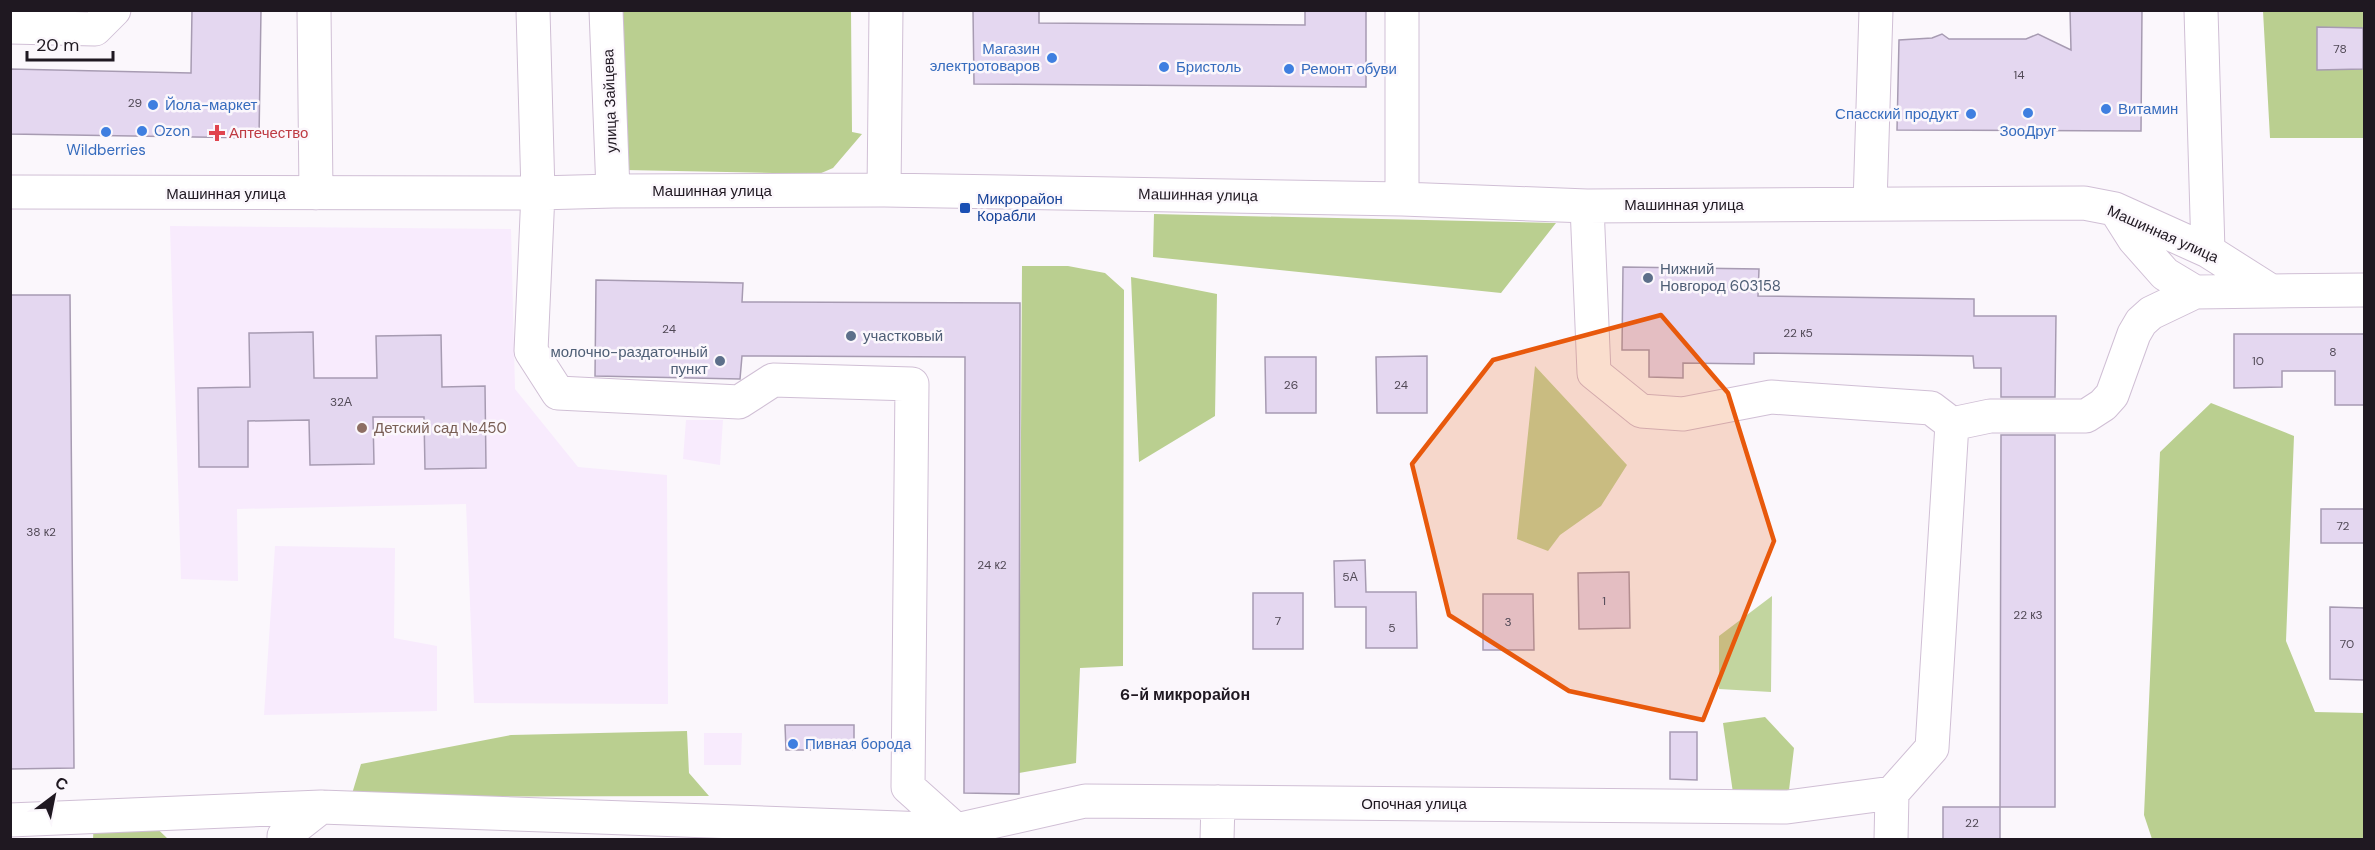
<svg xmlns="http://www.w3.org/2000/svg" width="2375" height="850" viewBox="0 0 2375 850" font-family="'DM Sans',sans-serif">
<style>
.built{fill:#f8ebfd}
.green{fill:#c2d59f}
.forest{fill:#bacf90}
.building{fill:#e4d7f0;stroke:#a79bb2;stroke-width:1.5}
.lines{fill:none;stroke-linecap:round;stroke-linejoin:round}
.minor-casing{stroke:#d0bfd5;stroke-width:35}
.minor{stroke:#fff;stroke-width:33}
.marked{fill:#e8590c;fill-opacity:0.2;stroke:#e8590c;stroke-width:4.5;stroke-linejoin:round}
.shop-dot{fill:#3f7fe0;stroke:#fbf7fc;stroke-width:2}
.health-dot{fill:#e0444e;stroke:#fbf7fc;stroke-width:2}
.transit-dot{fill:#1a4fb4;stroke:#fbf7fc;stroke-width:2}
.service-dot{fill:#5c6f8a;stroke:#fbf7fc;stroke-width:2}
.education-dot{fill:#8d6e63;stroke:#fbf7fc;stroke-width:2}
.labels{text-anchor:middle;stroke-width:5;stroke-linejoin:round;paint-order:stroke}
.number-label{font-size:12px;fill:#504855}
.shop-label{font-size:15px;fill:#366cbe;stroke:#fbf7fc;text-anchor:start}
.street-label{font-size:15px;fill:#1f1821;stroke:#fbf7fc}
.health-label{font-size:15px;fill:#be3a42;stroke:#fbf7fc;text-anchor:start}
.transit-label{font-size:15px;fill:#164399;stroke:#fbf7fc;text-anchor:start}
.service-label{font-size:15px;fill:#4e5e75;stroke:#fbf7fc;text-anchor:start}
.education-label{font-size:15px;fill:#785e54;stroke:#fbf7fc;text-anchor:start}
.neighbourhood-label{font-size:16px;font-weight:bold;fill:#1f1821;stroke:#fbf7fc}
</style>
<rect width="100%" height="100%" fill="#fbf7fc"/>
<!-- built -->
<path class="built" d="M 170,226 L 511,229 L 515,389 L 578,467 L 667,475 L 668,704 L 474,703 L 466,504 L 237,509 L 238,581 L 181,579 Z
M 686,420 L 723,420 L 720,465 L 683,459 Z
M 275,546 L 395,548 L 394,638 L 437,646 L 437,711 L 264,715 Z
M 704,733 L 742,733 L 741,765 L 704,765 Z"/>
<!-- green -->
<path class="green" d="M 1535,366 L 1627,465 L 1601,506 L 1560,535 L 1548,551 L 1517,539 Z
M 1772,596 L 1771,692 L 1719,689 L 1719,636 Z"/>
<!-- forest -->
<path class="forest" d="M 620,11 L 851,11 L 852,132 L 862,134 L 833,168 L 819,174 L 626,170 Z
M 2263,11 L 2364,11 L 2364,138 L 2270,138 Z
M 1154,214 L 1556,223 L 1501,293 L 1153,257 Z
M 1022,266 L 1068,266 L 1105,273 L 1124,290 L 1123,666 L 1080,668 L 1076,763 L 1019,773 Z
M 1131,277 L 1217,294 L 1215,416 L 1139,462 Z
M 2211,403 L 2294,436 L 2286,641 L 2315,712 L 2364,713 L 2364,839 L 2152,839 L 2144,815 L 2160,452 Z
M 1765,717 L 1794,748 L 1787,807 L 1733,793 L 1723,723 Z
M 687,731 L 689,773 L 709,796 L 351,797 L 361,764 L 511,735 Z
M 142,814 L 168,839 L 93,840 L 94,816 Z"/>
<!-- building -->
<path class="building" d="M 192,10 L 261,10 L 259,138 L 10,134 L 10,69 L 191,73 Z
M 973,10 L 1039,10 L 1039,23 L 1305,25 L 1305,10 L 1366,10 L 1366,87 L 974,84 Z
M 2070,10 L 2142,10 L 2141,131 L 1897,130 L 1899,40 L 1932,38 L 1942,34 L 1949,39 L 2026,39 L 2038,34 L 2071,50 Z
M 2317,27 L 2363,28 L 2363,69 L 2317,70 Z
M 1623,267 L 1759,269 L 1758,296 L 1974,299 L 1974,316 L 2056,316 L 2055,397 L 2001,397 L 2001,368 L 1974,368 L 1973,356 L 1754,353 L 1754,364 L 1683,363 L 1683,378 L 1649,377 L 1649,350 L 1622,350 Z
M 596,280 L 743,283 L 742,302 L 1020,303 L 1019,794 L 964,793 L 965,357 L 742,356 L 740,379 L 595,376 Z
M 10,295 L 70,295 L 74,768 L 10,769 Z
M 313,332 L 314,378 L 377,378 L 376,336 L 441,335 L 442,387 L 485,386 L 486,468 L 425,469 L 424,417 L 373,417 L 374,464 L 310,465 L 309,420 L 248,421 L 248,467 L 199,467 L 198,388 L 250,387 L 249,333 Z
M 2234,334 L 2364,334 L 2364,405 L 2335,405 L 2335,371 L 2282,371 L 2282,387 L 2234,388 Z
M 1427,356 L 1427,413 L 1377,413 L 1376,357 Z
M 1265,357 L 1316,357 L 1316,413 L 1266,413 Z
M 2001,435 L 2055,435 L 2055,807 L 2000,807 Z
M 2321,509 L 2364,509 L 2364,543 L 2321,543 Z
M 1365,560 L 1366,592 L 1416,592 L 1417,648 L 1366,648 L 1366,607 L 1335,607 L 1334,561 Z
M 1629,572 L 1630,628 L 1579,629 L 1578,573 Z
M 1253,593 L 1303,593 L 1303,649 L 1253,649 Z
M 1483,594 L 1533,594 L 1534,650 L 1483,650 Z
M 2330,607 L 2364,608 L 2364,680 L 2330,679 Z
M 785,725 L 854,725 L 854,750 L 786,750 Z
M 1670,732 L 1697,732 L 1697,780 L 1670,779 Z
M 1943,807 L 2000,807 L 2000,840 L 1943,840 Z"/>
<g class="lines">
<defs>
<path id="minor" d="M 314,10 L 316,193
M 533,10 L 538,193 L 531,351 L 558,393 L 739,402 L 773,380 L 912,384 L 908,787 L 956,830 L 956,838
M 606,10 L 613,191
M 2201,10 L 2208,251
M 10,27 L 95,29 L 114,10
M 884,190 L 886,10
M 10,192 L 538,193 L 613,191 L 884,190 L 1402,199 L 1587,206 L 2084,203 L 2115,209 L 2208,251 L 2271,291 L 2364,290
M 1402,199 L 1402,10
M 1870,204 L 1876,10
M 1587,206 L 1594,373 L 1641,411 L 1683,414 L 1771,397 L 1931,408 L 1952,424 L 1932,748 L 1892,793 L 1891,840
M 2115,209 L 2134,239 L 2165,274 L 2195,292
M 1952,424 L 1990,416 L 2086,416 L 2103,405 L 2112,395 L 2134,334 L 2141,322 L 2151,313 L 2195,292 L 2271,291
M 10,820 L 321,807 L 956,830 L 1085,801 L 1787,807 L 1892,793
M 284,840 L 284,836 L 321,807
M 1217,840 L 1218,802"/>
</defs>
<!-- minor casing -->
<use href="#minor" class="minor-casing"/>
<!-- minor -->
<use href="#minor" class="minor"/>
</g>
<!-- marked area -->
<path class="marked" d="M 1661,315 L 1728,393 L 1774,541 L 1703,720 L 1569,691 L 1449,615 L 1412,464 L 1493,360 Z"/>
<!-- markers -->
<g class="shop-dot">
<circle cx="1052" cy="58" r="6"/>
<circle cx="1164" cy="67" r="6"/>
<circle cx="1289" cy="69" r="6"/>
<circle cx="153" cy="105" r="6"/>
<circle cx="2106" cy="109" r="6"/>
<circle cx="2028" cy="113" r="6"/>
<circle cx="1971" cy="114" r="6"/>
<circle cx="142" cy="131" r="6"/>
<circle cx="106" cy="132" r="6"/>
<circle cx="793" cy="744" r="6"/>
</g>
<path class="health-dot" d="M214 124h6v6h6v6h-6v6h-6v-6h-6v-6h6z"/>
<rect class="transit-dot" x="959" y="202" width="12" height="12" rx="3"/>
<g class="service-dot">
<circle cx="1648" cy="278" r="6"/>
<circle cx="851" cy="336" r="6"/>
<circle cx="720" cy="361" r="6"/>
</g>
<circle class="education-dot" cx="362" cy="428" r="6"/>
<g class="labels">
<!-- number labels -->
<g class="number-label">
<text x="2340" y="53">78</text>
<text x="2019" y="79">14</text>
<text x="135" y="107">29</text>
<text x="669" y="333">24</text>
<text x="1798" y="337">22 к5</text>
<text x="2333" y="356">8</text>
<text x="2258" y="365">10</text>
<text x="1291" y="389">26</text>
<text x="1401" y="389">24</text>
<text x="341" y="406">32А</text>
<text x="2343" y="530">72</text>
<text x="41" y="536">38 к2</text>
<text x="992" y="569">24 к2</text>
<text x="1350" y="581">5А</text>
<text x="1604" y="605">1</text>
<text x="2028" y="619">22 к3</text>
<text x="1278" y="625">7</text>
<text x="1508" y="626">3</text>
<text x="1392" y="632">5</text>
<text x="2347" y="648">70</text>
<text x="1972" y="827">22</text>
</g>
<!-- shop labels -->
<g class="shop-label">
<text x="1040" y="54" text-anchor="end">Магазин<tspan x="1040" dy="17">электротоваров</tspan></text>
<text x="1176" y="72">Бристоль</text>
<text x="1301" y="74">Ремонт обуви</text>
<text x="165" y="110">Йола-маркет</text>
<text x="2118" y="114">Витамин</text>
<text x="1959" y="119" text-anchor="end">Спасский продукт</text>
<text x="154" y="136">Ozon</text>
<text x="2028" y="136" text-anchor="middle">ЗооДруг</text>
<text x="106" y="155" text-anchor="middle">Wildberries</text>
<text x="805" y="749">Пивная борода</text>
</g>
<!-- street labels -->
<g class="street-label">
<text transform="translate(610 101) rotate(-92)" y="5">улица Зайцева</text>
<text x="712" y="196">Машинная улица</text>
<text x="226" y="199">Машинная улица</text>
<text transform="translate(1198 195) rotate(1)" y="5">Машинная улица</text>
<text x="1684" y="210">Машинная улица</text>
<text transform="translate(2163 234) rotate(24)" y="5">Машинная улица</text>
<text x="1414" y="809">Опочная улица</text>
</g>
<!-- health labels -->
<g class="health-label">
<text x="229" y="138">Аптечество</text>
</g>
<!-- transit labels -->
<g class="transit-label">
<text x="977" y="204">Микрорайон<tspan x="977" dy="17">Корабли</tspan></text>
</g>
<!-- service labels -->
<g class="service-label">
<text x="1660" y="274">Нижний<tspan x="1660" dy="17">Новгород 603158</tspan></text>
<text x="863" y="341">участковый</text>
<text x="708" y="357" text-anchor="end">молочно-раздаточный<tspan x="708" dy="17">пункт</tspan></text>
</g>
<!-- education labels -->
<g class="education-label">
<text x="374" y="433">Детский сад №450</text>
</g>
<!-- neighbourhood labels -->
<g class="neighbourhood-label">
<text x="1185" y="700">6-й микрорайон</text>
</g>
</g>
<!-- border -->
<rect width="2375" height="850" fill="none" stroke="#1f1821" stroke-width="24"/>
<!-- north arrow -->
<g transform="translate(54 796) rotate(32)" stroke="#fbf7fc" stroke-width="4.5" paint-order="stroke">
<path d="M0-4.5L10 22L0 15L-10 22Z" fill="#1f1821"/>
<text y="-9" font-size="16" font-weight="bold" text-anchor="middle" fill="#1f1821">С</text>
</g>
<!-- scale -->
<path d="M27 51v9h86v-9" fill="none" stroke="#1f1821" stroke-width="3"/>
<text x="36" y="51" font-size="18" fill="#1f1821" stroke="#fbf7fc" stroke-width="4.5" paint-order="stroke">20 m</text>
</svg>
